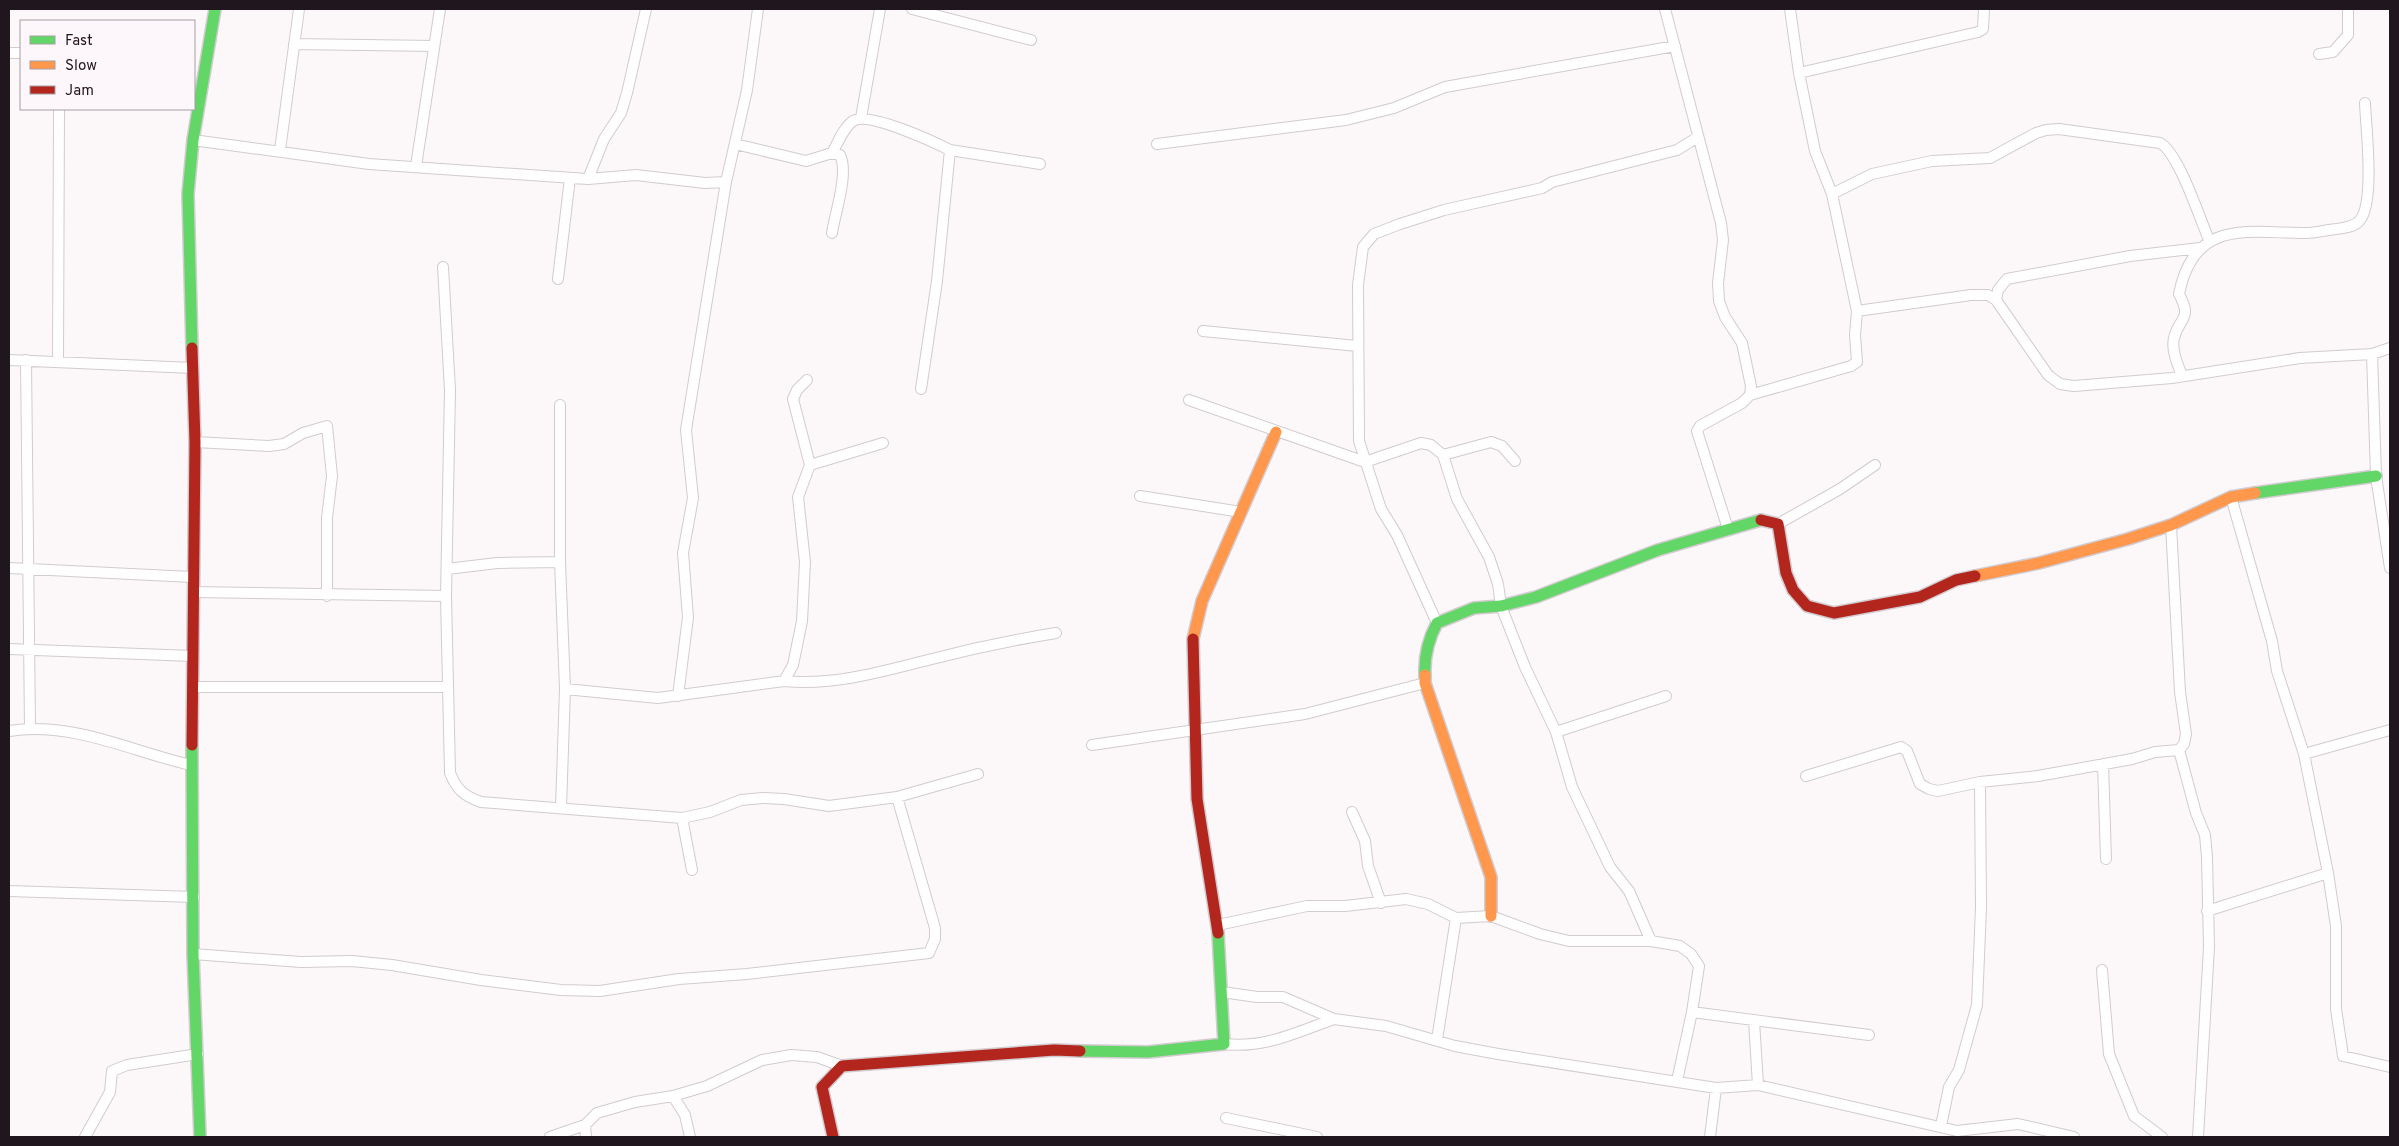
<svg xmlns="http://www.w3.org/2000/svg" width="2399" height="1146" viewBox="0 0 2399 1146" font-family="Overpass,sans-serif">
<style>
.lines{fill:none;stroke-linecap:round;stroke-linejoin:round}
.street-casing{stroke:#d2cbcf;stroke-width:12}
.fast-casing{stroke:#d2cbcf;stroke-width:14}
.slow-casing{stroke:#d2cbcf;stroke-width:14}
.jam-casing{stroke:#d2cbcf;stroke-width:14}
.street{stroke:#fffefe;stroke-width:10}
.fast{stroke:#63d668;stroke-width:11}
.slow{stroke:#ff974d;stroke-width:11}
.jam{stroke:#b3261e;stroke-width:11}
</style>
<rect width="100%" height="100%" fill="#fcf8fa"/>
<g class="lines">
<defs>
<path id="street" d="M 912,9 L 1031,40
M 1665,9 L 1721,223 L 1723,240 L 1718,283 L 1719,301 L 1725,317 L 1742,343 L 1751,386 L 1750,395 L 1742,403 L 1700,426 L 1697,431 L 1728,529
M 294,44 L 434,46
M 9,53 L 21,53
M 2319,54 L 2333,52 L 2348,35 L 2348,9
M 1799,73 L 1978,32 L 1983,29 L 1984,9
M 861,118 L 880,9
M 193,140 L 369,164 L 588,179 L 636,175 L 705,183 L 726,182
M 735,144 L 806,161 L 832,153 L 840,155 C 849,173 835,213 832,233
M 1157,144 L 1346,120 L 1394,108 L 1445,87 L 1675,46
M 280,150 L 299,9
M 950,150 L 1040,164
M 832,153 C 838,143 843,128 853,121 C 868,111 934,142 950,150 L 937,281 L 921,389
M 416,166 L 440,9
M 588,179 L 604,139 L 621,113 L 627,93 L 646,9
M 1832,194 L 1872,174 L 1932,161 L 1990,158 L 2036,133 L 2046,130 L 2059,129 L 2160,143 C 2179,153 2200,220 2210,242
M 443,267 L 450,390 L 446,596 L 450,773 C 457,790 464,796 481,802 L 682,818 L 710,812 L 741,800 L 763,798 L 784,799 L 829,806 L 897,797 L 978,774
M 558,279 L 570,178
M 1996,300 L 1998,290 L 2007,279 L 2130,256 L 2200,248
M 1857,311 L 1971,295 L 1988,295 L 1996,300 L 2048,375 L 2060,384 L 2074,386 L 2172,378 L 2300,358 L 2372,354 L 2390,348
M 1203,331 L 1357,346
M 2372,354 L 2376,476 L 2390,568
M 9,360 L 193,368
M 26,360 L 30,728
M 58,362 L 59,109
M 2182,376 C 2178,365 2171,350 2174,338 C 2179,317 2193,320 2179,294 C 2194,218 2248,233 2306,233 C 2315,233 2326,230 2336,229 C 2344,228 2355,227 2360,220 C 2375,202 2366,128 2365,103
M 1750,395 L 1851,366 L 1857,362 L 1855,335 L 1857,311 L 1832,194 L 1815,151 L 1799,73 L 1790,9
M 1189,400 L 1365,462 L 1421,443 L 1431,445 L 1443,455 L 1457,499 L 1489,557 L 1498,584 L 1501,606 L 1525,667 L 1556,732 L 1572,787 L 1610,867 L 1629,891 L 1651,941
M 560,405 L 560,562 L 565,689 L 561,808
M 195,442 L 269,446 L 284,444 L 303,433 L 327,426 L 332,476 L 327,518 L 327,596
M 1443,455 L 1491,442 L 1502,446 L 1515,461
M 810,465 L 883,443
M 1140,496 L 1241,512
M 2231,497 L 2272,641 L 2277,671 L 2304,754 L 2328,873 L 2336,926 L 2336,1009 L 2343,1056 L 2390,1067
M 1778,524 L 1840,489 L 1875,465
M 2171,525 L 2180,692 L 2186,734 L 2184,744 L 2179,750 L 2196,813 L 2205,835 L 2207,857 L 2209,947 L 2198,1137
M 9,568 L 192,577
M 447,569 L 497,563 L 560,562
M 193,592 L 446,596
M 1437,623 L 1397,535 L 1381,509 L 1359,441 L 1358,285 L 1363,247 L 1374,234 L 1400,224 L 1444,210 L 1542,188 L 1552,182 L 1677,150 L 1698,137
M 9,649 L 193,656
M 784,681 C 833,686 880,672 928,660 C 970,649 1012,640 1056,633
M 193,687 L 448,687
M 565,689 L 658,698 L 784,681 L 793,665 L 802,621 L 805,562 L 798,497 L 810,465 L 793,399 L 797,390 L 807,380
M 678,696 L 688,617 L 683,553 L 693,498 L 686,430 L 726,182 L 747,90 L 758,9
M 9,731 C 72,721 130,751 191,765
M 1556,732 L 1666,696
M 1092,745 L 1305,714 L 1425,683
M 2304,754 L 2390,730
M 2103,764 L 2106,859
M 1806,776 L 1901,747 L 1907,751 L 1920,784 L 1929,789 L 1938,791 L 1980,782 L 2038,776 L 2132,759 L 2155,752 L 2179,750
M 1352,812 L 1365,841 L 1368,866 L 1381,903
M 682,818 L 692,870
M 9,891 L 194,897
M 2207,911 L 2328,873
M 1218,925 L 1307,906 L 1345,906 L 1406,899 L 1428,904 L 1456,918 L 1491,916 L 1540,934 L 1569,941 L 1651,941 L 1680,946 L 1691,954 L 1699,966 L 1692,1012 L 1677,1081
M 193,954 L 301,962 L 352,961 L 392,965 L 481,980 L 561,990 L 600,991 L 679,979 L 747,974 L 929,953 L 935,939 L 935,928 L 897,797
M 2102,970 L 2109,1054 L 2134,1116 L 2162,1137
M 1222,992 L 1257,997 L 1283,997 L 1334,1019 L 1386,1026 L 1455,1046 L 1498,1054 L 1716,1088 L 1758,1085 L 1957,1131 L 2018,1124 L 2074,1137
M 1692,1012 L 1869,1035
M 1754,1021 L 1758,1085
M 1437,1040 L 1456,918
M 1224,1044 C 1264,1049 1297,1032 1334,1019
M 673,1096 L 707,1086 L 762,1060 L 791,1055 L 817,1057 L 842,1066
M 1226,1118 L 1317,1137
M 585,1125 L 586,1137
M 1941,1126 L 1949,1087 L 1959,1070 L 1977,1005 L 1981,907 L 1980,782
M 85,1137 L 110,1092 L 112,1071 L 127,1065 L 198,1054
M 550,1137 L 585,1125 L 597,1113 L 635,1102 L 673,1096 L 685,1115 L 690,1137
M 1710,1137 L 1716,1088"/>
<path id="fast" d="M 192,348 L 188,194 L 193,140 L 215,9
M 2255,493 L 2376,476
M 1425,675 C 1424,656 1428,640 1437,623 L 1474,608 L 1501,606 L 1536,597 L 1658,550 L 1761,520
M 192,745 L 193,954 L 200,1137
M 1080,1051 L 1148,1052 L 1224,1044 L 1218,933"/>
<path id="slow" d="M 1975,576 L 2039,563 L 2128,539 L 2171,525 L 2231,497 L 2255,493
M 1193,639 L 1202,601 L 1276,432
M 1425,675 L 1425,683 L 1491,877 L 1491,916"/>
<path id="jam" d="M 1761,520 L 1778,524 L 1786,573 L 1793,590 L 1807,606 L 1834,613 L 1920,597 L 1956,580 L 1975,576
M 1193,639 L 1197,799 L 1218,933
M 192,745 L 195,442 L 192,348
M 833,1137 L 822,1087 L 842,1066 L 1054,1050 L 1080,1051"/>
</defs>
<!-- street casing -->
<use href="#street" class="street-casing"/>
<!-- fast casing -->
<use href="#fast" class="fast-casing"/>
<!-- slow casing -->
<use href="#slow" class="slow-casing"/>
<!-- jam casing -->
<use href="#jam" class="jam-casing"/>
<!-- street -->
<use href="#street" class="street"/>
<!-- fast -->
<use href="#fast" class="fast"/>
<!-- slow -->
<use href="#slow" class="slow"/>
<!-- jam -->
<use href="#jam" class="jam"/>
</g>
<!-- border -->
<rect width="2399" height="1146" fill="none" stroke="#20161d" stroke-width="20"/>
<!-- legend -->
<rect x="20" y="20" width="175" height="90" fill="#fdf7fb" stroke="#a59da2"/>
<rect x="30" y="36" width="25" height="8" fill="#63d668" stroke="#a59da2"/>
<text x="65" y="45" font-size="15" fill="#20161d">Fast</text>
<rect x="30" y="61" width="25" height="8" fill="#ff974d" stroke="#a59da2"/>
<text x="65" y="70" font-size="15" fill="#20161d">Slow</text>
<rect x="30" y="86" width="25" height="8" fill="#b3261e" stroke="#a59da2"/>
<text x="65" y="95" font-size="15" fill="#20161d">Jam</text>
</svg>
